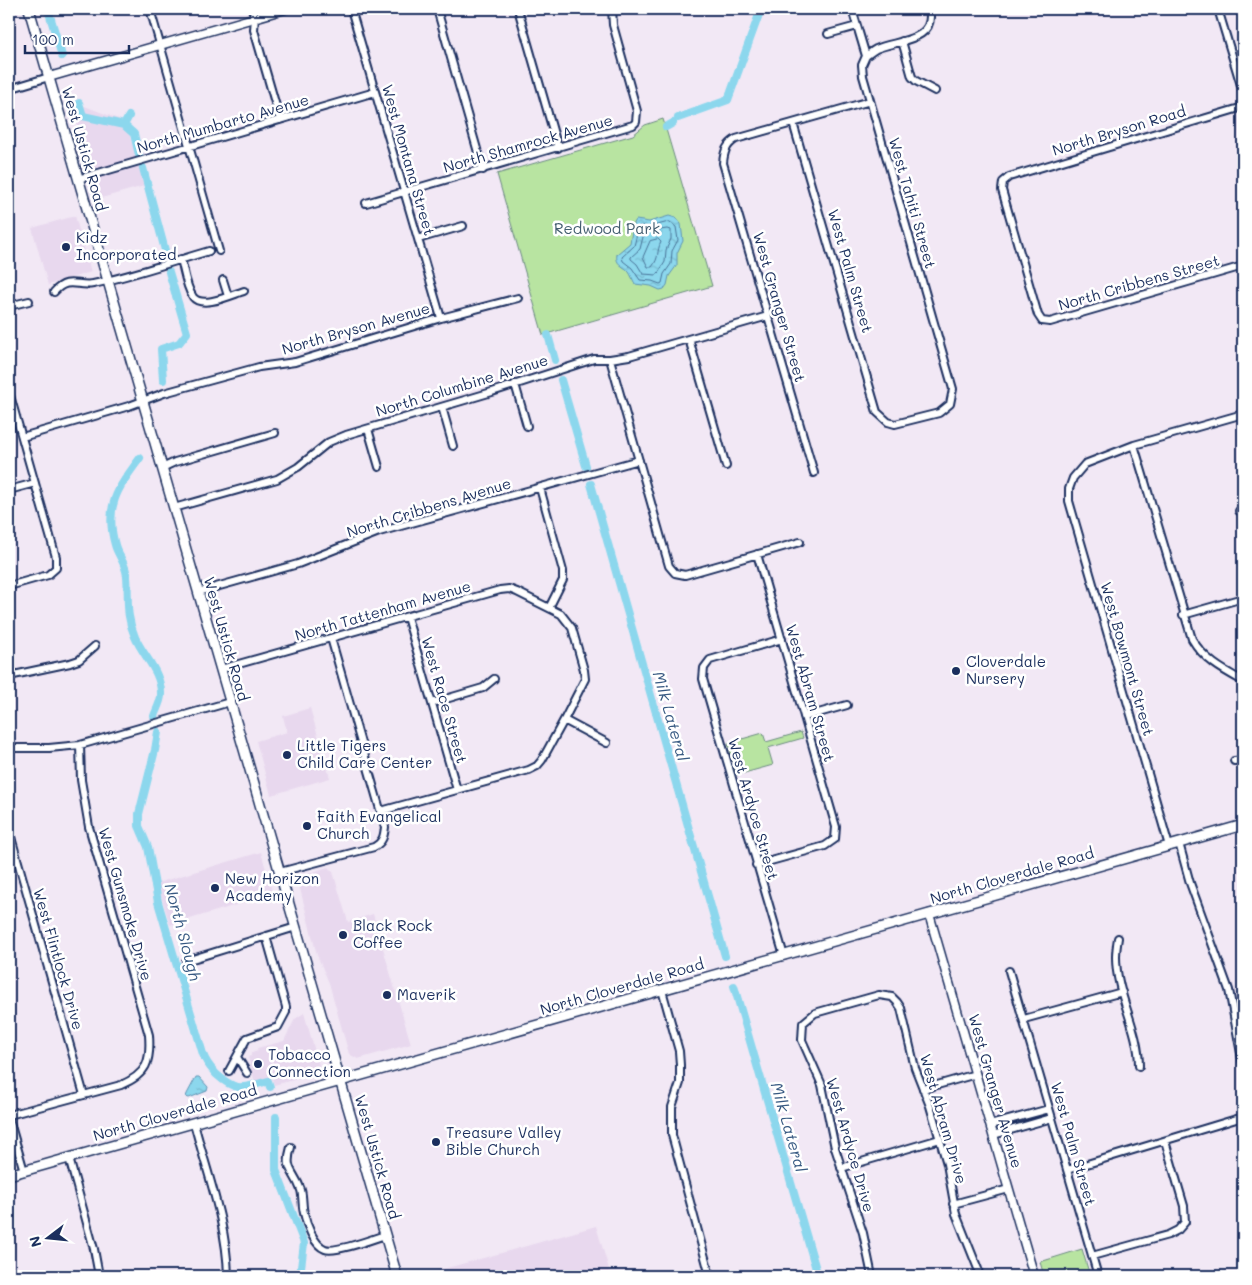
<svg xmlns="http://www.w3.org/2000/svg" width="1252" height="1285" viewBox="0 0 1252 1285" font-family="Mali,sans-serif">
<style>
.built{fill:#e8d8ee}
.green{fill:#b8e4a1;stroke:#6a8a80}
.water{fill:url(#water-ripples);stroke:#5f94b4}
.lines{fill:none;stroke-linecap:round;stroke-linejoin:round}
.shore{stroke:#487297;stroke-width:1}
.canal{stroke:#8cd7ed;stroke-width:8}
.minor-casing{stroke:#1b2f5e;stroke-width:10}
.tertiary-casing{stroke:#1b2f5e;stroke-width:11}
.secondary-casing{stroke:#1b2f5e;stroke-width:12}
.minor{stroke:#fff;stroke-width:6}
.tertiary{stroke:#fff;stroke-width:8}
.secondary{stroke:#fff;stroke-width:9}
.poi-dot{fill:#1b2f5e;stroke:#fff;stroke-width:2}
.labels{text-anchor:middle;stroke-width:5;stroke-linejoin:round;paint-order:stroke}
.street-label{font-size:15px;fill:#1b2f5e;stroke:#fff}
.park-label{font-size:15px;fill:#425c6f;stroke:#fff}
.poi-label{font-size:15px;fill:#1b2f5e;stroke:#fff;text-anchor:start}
.water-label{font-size:16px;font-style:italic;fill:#375982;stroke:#fff}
</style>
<defs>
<pattern id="water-ripples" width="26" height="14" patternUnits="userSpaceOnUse" patternTransform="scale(1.25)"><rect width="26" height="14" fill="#8cd7ed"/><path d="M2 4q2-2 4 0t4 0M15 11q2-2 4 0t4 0" fill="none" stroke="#78b9ce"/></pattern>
</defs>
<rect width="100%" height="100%" fill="#f2e8f5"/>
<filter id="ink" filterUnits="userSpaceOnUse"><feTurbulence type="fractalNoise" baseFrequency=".02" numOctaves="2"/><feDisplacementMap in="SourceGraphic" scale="10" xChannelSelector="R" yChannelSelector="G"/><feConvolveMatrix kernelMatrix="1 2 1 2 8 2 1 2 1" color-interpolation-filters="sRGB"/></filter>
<g filter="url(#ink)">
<!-- built -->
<path class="built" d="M 78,101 L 82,105 L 126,122 L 144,186 L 98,199 L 71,103 Z
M 75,216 L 91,272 L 48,285 L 32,228 Z
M 310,708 L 330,778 L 271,795 L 256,741 L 287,732 L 283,716 Z
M 261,852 L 273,894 L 170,925 L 157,883 Z
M 328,867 L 333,872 L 348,922 L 373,914 L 411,1044 L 358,1059 L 349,1054 L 329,983 L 317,955 L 297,877 Z
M 304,1013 L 319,1065 L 313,1075 L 274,1085 L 272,1078 L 255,1082 L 248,1057 L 251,1056 L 251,1053 L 258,1051 L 257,1048 L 284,1041 L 295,1019 Z
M 596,1226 L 611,1276 L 418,1276 L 523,1247 Z"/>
<!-- green -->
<path class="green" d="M 663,119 L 712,286 L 543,335 L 497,174 L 633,135 L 645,125 Z
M 801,732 L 803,738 L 768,748 L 773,765 L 737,775 L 728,743 L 763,733 L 766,742 Z
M 1082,1249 L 1090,1276 L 1044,1276 L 1040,1262 Z"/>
<!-- water -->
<path class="water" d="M 669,216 L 676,218 L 681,224 L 683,241 L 677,253 L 677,265 L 669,276 L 667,285 L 664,289 L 660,290 L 651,286 L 635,284 C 633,280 631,275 629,272 C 623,265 615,265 617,254 L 630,243 L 633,225 L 636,220 L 649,222 Z
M 196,1077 L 199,1077 L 208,1087 L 207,1091 L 189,1098 L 186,1097 L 187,1094 Z"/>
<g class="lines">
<!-- shore -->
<path class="shore" d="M 670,222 L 676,227 L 678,240 L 672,251 L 671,264 L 664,274 L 662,283 L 660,284 L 652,281 L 640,280 L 632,268 L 623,261 L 622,257 L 634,246 L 639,226 L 649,227 Z
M 668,229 L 671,230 L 671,239 L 666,250 L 665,262 L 657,275 L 643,274 L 637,264 L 631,259 L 631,257 L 640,249 L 644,233 Z
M 658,239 L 661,242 C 656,252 660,257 652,267 L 648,267 L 643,257 L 650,241 Z"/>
<!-- canal -->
<path class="canal" d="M 48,9 L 62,56
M 79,103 L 83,116 L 124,125 L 134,134 L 139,155
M 678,118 L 728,100 L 761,9
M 124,125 L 129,116
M 666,127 L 673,123
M 143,168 L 166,254
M 548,335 L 555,360
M 163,380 L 161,349 L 179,343 L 187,333 L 169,272
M 561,380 L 586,466
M 140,458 C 118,488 104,506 115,545 C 118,556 126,563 127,577 C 129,599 125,614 135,637 C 143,656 162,672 161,695 C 161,702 156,710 154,716
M 591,484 L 725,956
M 158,732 L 155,750 L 139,814 L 139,826 L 148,847 L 158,902 L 203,1054 C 206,1063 210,1067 216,1074 C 237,1093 243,1088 268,1081 L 270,1087
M 734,986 L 818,1276
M 276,1117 L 276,1170 L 304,1243 L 300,1276"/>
<defs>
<path id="minor" d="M 150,9 L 219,251
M 252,9 L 255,17 L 254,30 L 280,120
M 351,9 L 441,318
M 437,9 L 483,170
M 518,9 L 558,148
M 1218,9 L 1243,92
M 828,34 L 857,26
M 902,41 L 912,77 L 916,81 L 935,91
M 866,56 C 869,54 872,51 876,49 C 896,40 937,42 929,9
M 9,89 L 49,77
M 1243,107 L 1009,177 L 1003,182 L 1002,190 L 1038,315 L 1042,321 L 1050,322 L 1243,266
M 793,123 L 877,412 L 888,422 L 895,424 L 939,413 L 950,404 L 953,389 L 863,76 L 862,65 L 866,56 L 852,9
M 78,179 L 375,92
M 366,203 L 633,125 L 636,122 L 637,111 L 613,25 L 612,9
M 418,239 L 463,226
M 181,259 C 184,270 186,287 193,297 C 202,309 231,295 244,291
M 223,280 L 228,296
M 54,292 C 68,276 77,287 93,284 C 132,276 171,262 209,251
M 9,306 L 29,301
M 689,339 L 726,466
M 610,359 L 669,566 L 675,573 L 685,575 L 800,542
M 515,384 L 527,426
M 9,392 L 56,557 L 56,568 L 48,575 L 9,586
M 442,407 L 453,446
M 368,429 L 379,467
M 22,437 L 129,406 L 164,393 L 259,367 L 295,362 L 441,318 L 518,298
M 1134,445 L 1192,639 C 1204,660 1223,670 1243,681
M 162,468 L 175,462 L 275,433
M 814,473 L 723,163 C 724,152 726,145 736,139 L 870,101
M 540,488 L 563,571 L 563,580 L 549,608
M 9,490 L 35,483
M 174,508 L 277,479 L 298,467 L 329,442 L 346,435 L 492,392 L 594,359 L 610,359 L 629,356 L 768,316
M 1239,511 L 1243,511
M 198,592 L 298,564 L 379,532 L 639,460
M 1183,615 L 1243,598
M 407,617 L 457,790
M 782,639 L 710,660 L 704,668 L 703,679 L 784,956
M 221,669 L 500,590 L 509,589 L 517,592 L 561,614 L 572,628 L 584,670 L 585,679 L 564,720
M 9,676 L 70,663 L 79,660 L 95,646
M 432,703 L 483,688 L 494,679
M 804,717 L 847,705
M 9,748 L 49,748 L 80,745 L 230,702
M 1234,761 L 1243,760
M 381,811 L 529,770 L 537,766 L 542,760 L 564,720 L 607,743
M 9,830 L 84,1095
M 1179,843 L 1190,883 L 1229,990 L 1243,1064
M 1169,846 L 1069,501 L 1069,489 L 1073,478 L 1085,464 L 1134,445 L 1243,414
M 756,865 L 825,846 L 835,839 L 836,827 L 757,554
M 280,872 L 374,847 C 383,842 384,836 385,827 L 331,638
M 1118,938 C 1117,944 1116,951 1116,957 C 1116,995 1139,1028 1139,1066
M 186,961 L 296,927
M 1009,971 L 1098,1276
M 662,990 L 679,1051 L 680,1065 L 680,1083 L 672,1107 L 672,1135 L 710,1276
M 1024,1019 L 1122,992
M 237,1057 L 247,1073
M 229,1071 L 247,1038 L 278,1027 L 286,1012 L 286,1007 L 266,936
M 923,1089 L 976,1074
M 9,1115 L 121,1085 C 147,1074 151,1062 149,1035 L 89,827 L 81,780 L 80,745
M 9,1119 L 24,1171
M 194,1123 C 207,1173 227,1224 228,1276
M 990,1125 L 1049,1109
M 993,1135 L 1052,1118
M 291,1147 C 284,1171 294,1170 301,1190 C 303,1197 302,1206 304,1213 C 306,1224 314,1245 325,1249 C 335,1253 373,1239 385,1235
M 69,1158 L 94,1249 L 99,1276
M 841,1168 L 940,1139
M 1067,1170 L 1243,1117
M 953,1204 L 1009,1189
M 1092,1256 L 1168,1235 L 1178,1230 L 1185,1222 L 1184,1206 L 1165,1141
M 872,1276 L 863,1233 L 835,1148 L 822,1085 L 802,1040 L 803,1023 L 815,1013 L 879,995 L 892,997 L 897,1002 L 901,1008 L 915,1068 L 930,1106 L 947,1164 L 956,1214 L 978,1269 L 979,1276"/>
<path id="tertiary" d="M 49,77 L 285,9
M 929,914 L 1034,1276"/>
<path id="secondary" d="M 29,9 L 397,1276
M 9,1175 L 1243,825"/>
</defs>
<!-- minor casing -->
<use href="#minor" class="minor-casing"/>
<!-- tertiary casing -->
<use href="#tertiary" class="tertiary-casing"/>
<!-- secondary casing -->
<use href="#secondary" class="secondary-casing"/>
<!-- minor -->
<use href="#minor" class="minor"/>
<!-- tertiary -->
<use href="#tertiary" class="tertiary"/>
<!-- secondary -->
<use href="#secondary" class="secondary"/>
</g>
</g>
<!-- markers -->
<g class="poi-dot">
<circle cx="66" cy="247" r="5"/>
<circle cx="956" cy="671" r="5"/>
<circle cx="287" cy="755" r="5"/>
<circle cx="307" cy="826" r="5"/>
<circle cx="215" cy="888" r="5"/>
<circle cx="343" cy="935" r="5"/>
<circle cx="387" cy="995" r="5"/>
<circle cx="258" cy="1064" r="5"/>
<circle cx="436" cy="1142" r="5"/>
</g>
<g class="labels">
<!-- street labels -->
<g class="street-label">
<text transform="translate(223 124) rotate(-16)" y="5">North Mumbarto Avenue</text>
<text transform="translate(1119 131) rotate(-17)" y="5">North Bryson Road</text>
<text transform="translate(528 144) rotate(-16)" y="5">North Shamrock Avenue</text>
<text transform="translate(84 149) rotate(74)" y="5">West Ustick Road</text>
<text transform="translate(408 160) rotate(74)" y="5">West Montana Street</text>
<text transform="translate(912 203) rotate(74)" y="5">West Tahiti Street</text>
<text transform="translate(850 271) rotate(74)" y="5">West Palm Street</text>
<text transform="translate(1139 283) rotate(-16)" y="5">North Cribbens Street</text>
<text transform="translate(779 307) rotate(74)" y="5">West Granger Street</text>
<text transform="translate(356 329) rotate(-16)" y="5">North Bryson Avenue</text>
<text transform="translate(462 386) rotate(-17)" y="5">North Columbine Avenue</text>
<text transform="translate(429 508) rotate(-17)" y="5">North Cribbens Avenue</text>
<text transform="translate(383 611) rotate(-16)" y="5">North Tattenham Avenue</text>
<text transform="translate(226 639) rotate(74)" y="5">West Ustick Road</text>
<text transform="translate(1127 659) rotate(74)" y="5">West Bowmont Street</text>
<text transform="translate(810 693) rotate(74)" y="5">West Abram Street</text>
<text transform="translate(444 700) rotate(74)" y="5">West Race Street</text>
<text transform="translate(753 809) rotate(74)" y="5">West Ardyce Street</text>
<text transform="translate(1012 876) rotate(-16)" y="5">North Cloverdale Road</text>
<text transform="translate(125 904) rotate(74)" y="5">West Gunsmoke Drive</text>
<text transform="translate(58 959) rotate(74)" y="5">West Flintlock Drive</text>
<text transform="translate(622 987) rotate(-16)" y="5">North Cloverdale Road</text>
<text transform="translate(995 1091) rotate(74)" y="5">West Granger Avenue</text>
<text transform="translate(175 1113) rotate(-16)" y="5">North Cloverdale Road</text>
<text transform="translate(943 1119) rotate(74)" y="5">West Abram Drive</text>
<text transform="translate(1073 1144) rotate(74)" y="5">West Palm Street</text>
<text transform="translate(850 1145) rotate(74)" y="5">West Ardyce Drive</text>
<text transform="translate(377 1157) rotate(74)" y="5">West Ustick Road</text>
</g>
<!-- park labels -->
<g class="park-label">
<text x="607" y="234">Redwood Park</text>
</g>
<!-- poi labels -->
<g class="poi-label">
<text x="76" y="243">Kidz<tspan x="76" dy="17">Incorporated</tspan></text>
<text x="966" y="667">Cloverdale<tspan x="966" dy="17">Nursery</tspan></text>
<text x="297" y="751">Little Tigers<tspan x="297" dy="17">Child Care Center</tspan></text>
<text x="317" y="822">Faith Evangelical<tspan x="317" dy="17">Church</tspan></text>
<text x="225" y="884">New Horizon<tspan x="225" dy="17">Academy</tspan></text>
<text x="353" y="931">Black Rock<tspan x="353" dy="17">Coffee</tspan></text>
<text x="397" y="1000">Maverik</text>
<text x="268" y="1060">Tobacco<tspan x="268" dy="17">Connection</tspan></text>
<text x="446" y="1138">Treasure Valley<tspan x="446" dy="17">Bible Church</tspan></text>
</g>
<!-- water labels -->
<g class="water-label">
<text transform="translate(671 716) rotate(74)" y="6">Milk Lateral</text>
<text transform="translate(183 932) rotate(75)" y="6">North Slough</text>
<text transform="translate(789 1127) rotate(74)" y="6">Milk Lateral</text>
</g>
</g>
<!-- margin -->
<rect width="1252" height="1285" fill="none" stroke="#fff" stroke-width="30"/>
<rect x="15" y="15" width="1222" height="1255" fill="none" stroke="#1b2f5e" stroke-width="2" filter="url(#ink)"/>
<!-- north arrow -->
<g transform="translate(48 1238) rotate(254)" stroke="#ffffff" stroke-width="4" paint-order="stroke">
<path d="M0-4L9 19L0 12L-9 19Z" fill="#1b2f5e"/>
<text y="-8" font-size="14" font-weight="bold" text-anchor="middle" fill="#1b2f5e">N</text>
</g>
<!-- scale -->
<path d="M25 45v8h104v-8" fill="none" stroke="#1b2f5e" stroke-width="2.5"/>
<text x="32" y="45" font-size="15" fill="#1b2f5e" stroke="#ffffff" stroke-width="4" paint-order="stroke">100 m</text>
</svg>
